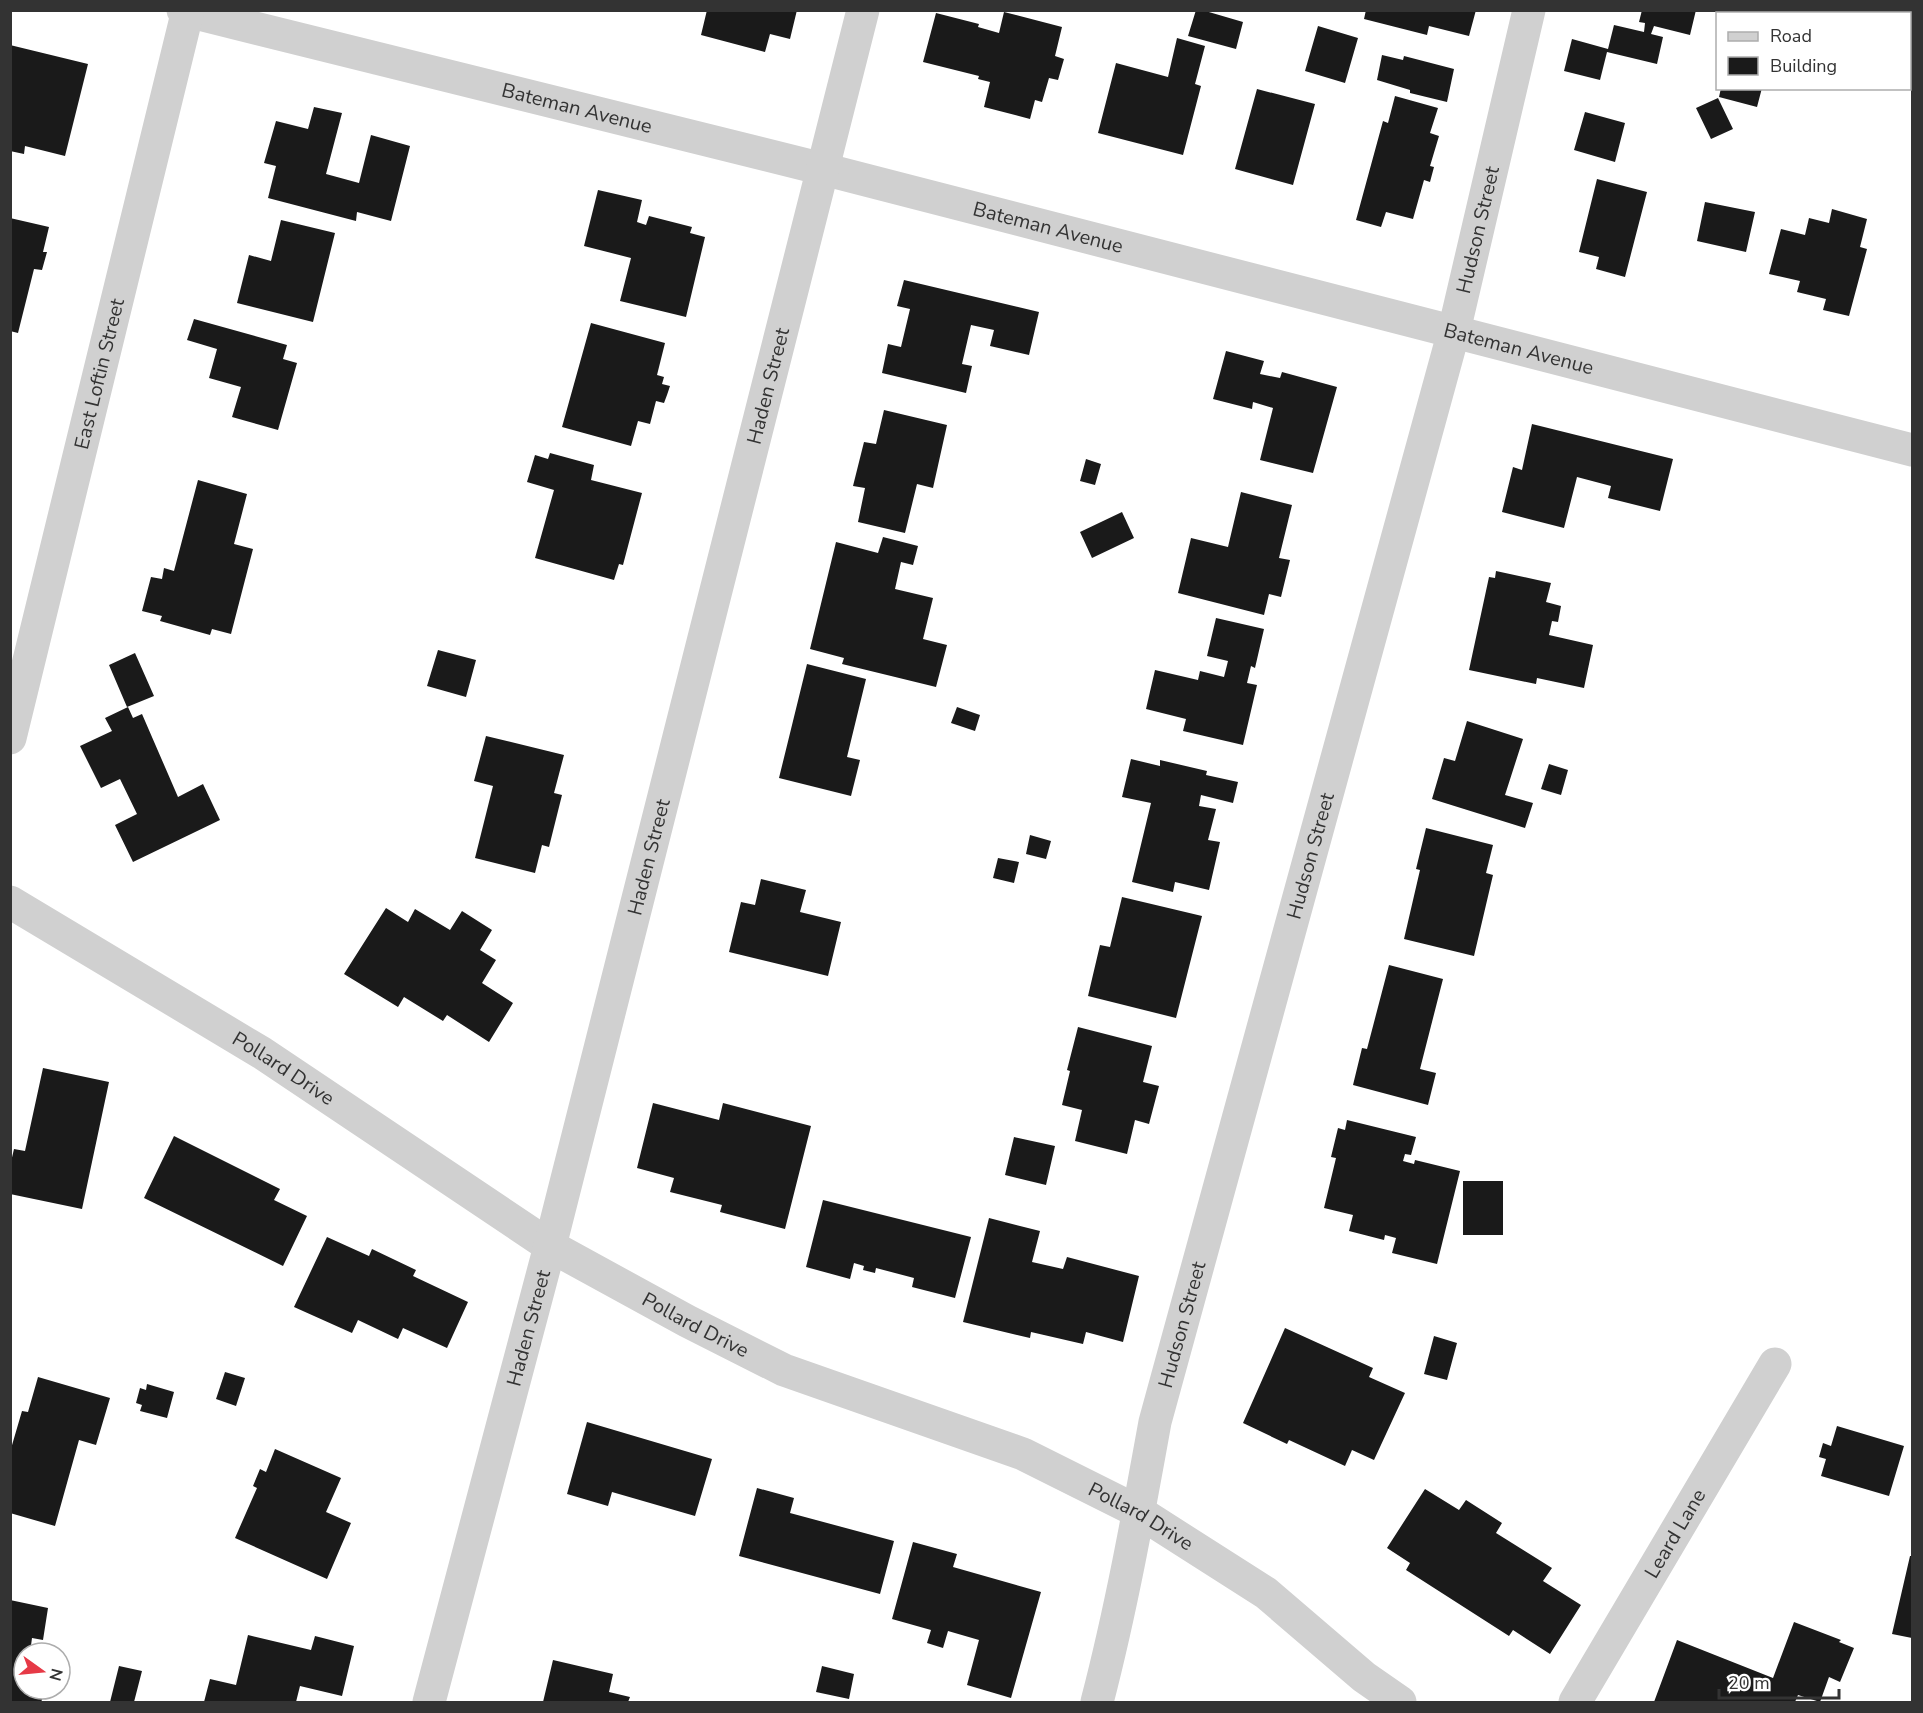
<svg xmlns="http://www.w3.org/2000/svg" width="1923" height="1713" viewBox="0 0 1923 1713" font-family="'Nunito Sans',sans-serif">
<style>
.building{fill:#1a1a1a}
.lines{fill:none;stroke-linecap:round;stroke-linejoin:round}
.street{stroke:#d0d0d0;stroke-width:33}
.labels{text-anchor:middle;stroke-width:6;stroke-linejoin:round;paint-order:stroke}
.street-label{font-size:20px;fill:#333;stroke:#fff}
</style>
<rect width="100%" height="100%" fill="#fff"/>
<!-- building -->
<path class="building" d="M 707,10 L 797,10 L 790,39 L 770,34 L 765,52 L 701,35 Z
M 1196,10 L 1202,10 L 1243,22 L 1236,49 L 1188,36 Z
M 1366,10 L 1476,10 L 1469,36 L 1429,26 L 1427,35 L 1364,19 Z
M 1642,10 L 1696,10 L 1690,35 L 1654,26 L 1651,34 L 1663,37 L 1657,64 L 1607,52 L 1600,80 L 1564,71 L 1572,39 L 1608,49 L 1614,25 L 1644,32 L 1645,23 L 1639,22 Z
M 1749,10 L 1840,10 L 1839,14 L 1748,14 Z
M 1852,10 L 1886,10 L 1894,13 L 1851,14 Z
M 1004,12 L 1062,27 L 1055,56 L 1064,59 L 1058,80 L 1049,78 L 1042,102 L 1035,100 L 1030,119 L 984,107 L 990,82 L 978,79 L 979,76 L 923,62 L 936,13 L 979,24 L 978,27 L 999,33 Z
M 1318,26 L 1358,38 L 1345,83 L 1305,71 Z
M 1177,38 L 1205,46 L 1195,84 L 1201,86 L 1183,155 L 1098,133 L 1116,63 L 1168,77 Z
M 10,45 L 88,64 L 65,156 L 25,146 L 24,154 L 10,151 Z
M 1382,55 L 1403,60 L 1404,56 L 1454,69 L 1447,102 L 1410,93 L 1410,90 L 1377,80 Z
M 1721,88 L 1762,88 L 1757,107 L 1719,97 Z
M 1257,89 L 1315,104 L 1293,185 L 1235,169 Z
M 1395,96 L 1438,108 L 1430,133 L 1439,136 L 1430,166 L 1434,167 L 1430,182 L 1424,180 L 1413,219 L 1386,212 L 1381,227 L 1356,220 L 1383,121 L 1388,123 Z
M 1718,98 L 1733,129 L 1711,139 L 1696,108 Z
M 314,107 L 342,113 L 326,174 L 359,183 L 371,135 L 410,146 L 391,221 L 357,212 L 356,221 L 268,198 L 276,166 L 264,163 L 276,121 L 308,129 Z
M 1585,112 L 1625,123 L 1615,162 L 1574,150 Z
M 1597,179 L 1647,192 L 1625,277 L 1596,269 L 1599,257 L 1579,252 Z
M 598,190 L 642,200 L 637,222 L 646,225 L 649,216 L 692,227 L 690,233 L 705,237 L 686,317 L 620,301 L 631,258 L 584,246 Z
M 1705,202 L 1755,212 L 1746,252 L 1697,241 Z
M 1832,209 L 1867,219 L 1860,247 L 1867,249 L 1849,316 L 1823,310 L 1826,299 L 1797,292 L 1800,281 L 1769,274 L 1781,229 L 1805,235 L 1809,218 L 1829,223 Z
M 10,218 L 49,227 L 43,252 L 47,252 L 42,270 L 34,269 L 18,333 L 10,331 Z
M 281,220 L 335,233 L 313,322 L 237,303 L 249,255 L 271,261 Z
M 904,280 L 1039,312 L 1029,355 L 990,346 L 994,330 L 971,325 L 962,364 L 972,366 L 966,393 L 882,373 L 888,344 L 901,347 L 910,309 L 897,306 Z
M 194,319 L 287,345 L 283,359 L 297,363 L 278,430 L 232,417 L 241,387 L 209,378 L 217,349 L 187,340 Z
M 591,323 L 665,343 L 657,375 L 664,377 L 662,384 L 670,386 L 667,395 L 664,403 L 656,401 L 650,424 L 638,421 L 631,446 L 562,427 Z
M 1226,351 L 1264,361 L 1260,374 L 1280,378 L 1282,372 L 1337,387 L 1313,473 L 1260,460 L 1273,408 L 1253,402 L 1252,409 L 1213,399 Z
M 884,410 L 947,425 L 933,488 L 917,484 L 905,533 L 858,522 L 865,488 L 853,486 L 864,442 L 876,444 Z
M 1532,424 L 1673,459 L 1660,511 L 1608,498 L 1611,486 L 1577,477 L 1564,528 L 1502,512 L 1513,467 L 1522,470 Z
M 550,453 L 594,465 L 591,480 L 642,493 L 623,565 L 619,564 L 614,580 L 535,558 L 554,490 L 527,482 L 535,455 L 548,459 Z
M 1086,459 L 1101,464 L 1095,485 L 1080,481 Z
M 198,480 L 247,494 L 234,544 L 253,549 L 231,634 L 212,629 L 210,635 L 160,621 L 162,616 L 142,611 L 151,577 L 162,579 L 164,568 L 174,571 Z
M 1241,492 L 1292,505 L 1279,558 L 1290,560 L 1281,597 L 1269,594 L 1264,615 L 1178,593 L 1191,538 L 1228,547 Z
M 1122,512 L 1134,538 L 1092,558 L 1080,532 Z
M 883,537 L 918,546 L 913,565 L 901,562 L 895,589 L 933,598 L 923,639 L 947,645 L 936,687 L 842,664 L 844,658 L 810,649 L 836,542 L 878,553 Z
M 1496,571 L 1551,583 L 1546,602 L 1561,606 L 1558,622 L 1552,621 L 1549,635 L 1593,645 L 1584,688 L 1537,678 L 1536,684 L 1469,670 L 1489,577 L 1495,578 Z
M 1216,618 L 1264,629 L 1255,668 L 1251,666 L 1247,683 L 1257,685 L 1243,745 L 1183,731 L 1186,719 L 1146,709 L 1155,670 L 1198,680 L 1200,671 L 1224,677 L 1228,661 L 1207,656 Z
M 438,650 L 476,660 L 466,697 L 427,686 Z
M 135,653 L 154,696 L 127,707 L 109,665 Z
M 807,664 L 866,679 L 847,757 L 860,760 L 851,796 L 779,778 Z
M 128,707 L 133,718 L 142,714 L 178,797 L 203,784 L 220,820 L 133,862 L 115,825 L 137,814 L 120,779 L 101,788 L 80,746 L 112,731 L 105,718 Z
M 957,707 L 980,715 L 975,731 L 951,723 Z
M 1467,721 L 1523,739 L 1505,795 L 1533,803 L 1525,828 L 1432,799 L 1444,758 L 1455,761 Z
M 486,736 L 564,755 L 554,793 L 562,795 L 549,847 L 542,845 L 535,873 L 475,858 L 493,786 L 474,781 Z
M 1131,759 L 1160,766 L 1160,760 L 1207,771 L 1206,775 L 1238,782 L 1233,803 L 1201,795 L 1199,806 L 1216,809 L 1208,840 L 1220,842 L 1209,890 L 1175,882 L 1173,892 L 1132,882 L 1151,803 L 1122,797 Z
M 1549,764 L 1568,770 L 1561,795 L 1541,789 Z
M 1426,828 L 1493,845 L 1486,873 L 1493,875 L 1474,956 L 1404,939 L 1420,870 L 1416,869 Z
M 1030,835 L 1051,841 L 1046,859 L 1026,854 Z
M 998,858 L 1019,862 L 1014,883 L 993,878 Z
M 761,879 L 806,890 L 800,912 L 841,922 L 828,976 L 729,952 L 741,902 L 755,905 Z
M 1122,897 L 1202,916 L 1176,1018 L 1088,996 L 1100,945 L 1110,947 Z
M 386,908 L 408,922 L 415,909 L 450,930 L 462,911 L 492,930 L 480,950 L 496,960 L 482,983 L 513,1003 L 489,1042 L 447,1015 L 443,1021 L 404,997 L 398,1007 L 344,974 Z
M 1389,965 L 1443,979 L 1420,1069 L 1436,1073 L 1428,1105 L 1353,1085 L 1362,1048 L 1367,1049 Z
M 1078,1027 L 1152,1046 L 1143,1082 L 1159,1086 L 1149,1124 L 1135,1120 L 1127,1154 L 1075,1141 L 1082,1110 L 1062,1105 L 1070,1071 L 1067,1070 Z
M 43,1068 L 109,1082 L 82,1209 L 10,1194 L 10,1166 L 14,1149 L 25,1151 Z
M 653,1103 L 719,1120 L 723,1103 L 811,1126 L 785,1229 L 720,1212 L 722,1205 L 670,1192 L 674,1178 L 637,1168 Z
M 1347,1120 L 1416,1137 L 1411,1155 L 1405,1154 L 1403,1161 L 1414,1164 L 1415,1160 L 1460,1171 L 1437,1264 L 1392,1253 L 1396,1238 L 1385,1235 L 1384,1240 L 1349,1231 L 1353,1215 L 1324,1208 L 1336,1158 L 1331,1157 L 1338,1128 L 1345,1130 Z
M 174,1136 L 280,1189 L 274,1200 L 307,1216 L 283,1266 L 144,1198 Z
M 1014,1137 L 1055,1146 L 1046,1185 L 1005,1175 Z
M 1463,1181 L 1503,1181 L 1503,1235 L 1463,1235 Z
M 823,1200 L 971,1237 L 955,1298 L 912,1287 L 914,1278 L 876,1268 L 875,1273 L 863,1270 L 864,1266 L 854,1263 L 850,1279 L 806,1267 Z
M 989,1218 L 1040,1231 L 1032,1262 L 1063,1269 L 1067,1257 L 1139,1276 L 1123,1342 L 1086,1332 L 1083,1344 L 1031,1332 L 1030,1338 L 963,1322 Z
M 327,1237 L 369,1256 L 372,1249 L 416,1270 L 413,1276 L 468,1302 L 447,1348 L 403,1328 L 398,1339 L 358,1320 L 352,1333 L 294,1307 Z
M 1285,1328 L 1373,1368 L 1369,1377 L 1405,1393 L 1374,1460 L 1352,1450 L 1345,1466 L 1289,1440 L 1287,1444 L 1243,1423 Z
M 1434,1336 L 1457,1343 L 1447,1380 L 1424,1374 Z
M 225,1372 L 245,1378 L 236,1406 L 216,1399 Z
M 38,1377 L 110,1398 L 96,1445 L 79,1440 L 55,1526 L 10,1513 L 10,1452 L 22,1411 L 28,1412 Z
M 147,1384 L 174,1392 L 167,1418 L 140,1411 L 142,1405 L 136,1403 L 140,1388 L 146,1390 Z
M 587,1422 L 712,1459 L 695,1516 L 612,1492 L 608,1506 L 567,1494 Z
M 1837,1426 L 1904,1446 L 1889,1496 L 1821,1476 L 1826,1459 L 1819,1457 L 1823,1443 L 1831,1446 Z
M 275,1449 L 341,1478 L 326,1512 L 351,1523 L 327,1579 L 235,1538 L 257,1488 L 253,1486 L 260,1469 L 266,1472 Z
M 757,1488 L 794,1498 L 790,1513 L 894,1541 L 880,1594 L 739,1556 Z
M 1425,1489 L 1459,1510 L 1466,1500 L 1502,1523 L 1496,1533 L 1552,1568 L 1543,1581 L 1581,1605 L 1550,1654 L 1513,1630 L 1509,1636 L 1406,1570 L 1410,1563 L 1387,1548 Z
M 913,1542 L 957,1554 L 953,1567 L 1041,1592 L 1011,1698 L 967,1685 L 979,1640 L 948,1631 L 943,1648 L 927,1643 L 931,1630 L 892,1619 Z
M 1910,1556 L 1912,1556 L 1912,1638 L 1892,1634 Z
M 10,1600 L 48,1608 L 43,1640 L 32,1638 L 30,1653 L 24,1653 L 24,1689 L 47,1689 L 41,1702 L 10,1702 Z
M 1794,1622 L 1841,1640 L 1839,1642 L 1854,1648 L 1840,1682 L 1829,1677 L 1820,1702 L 1798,1695 L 1795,1702 L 1654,1702 L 1677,1640 L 1773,1678 Z
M 248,1635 L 311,1650 L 315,1636 L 354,1646 L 342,1696 L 300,1686 L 296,1702 L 204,1702 L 210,1679 L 236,1685 Z
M 553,1660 L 613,1674 L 609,1692 L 630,1697 L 628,1702 L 543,1702 Z
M 119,1666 L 142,1671 L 134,1702 L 110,1702 Z
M 822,1666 L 854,1674 L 849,1699 L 816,1692 Z"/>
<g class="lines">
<!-- street -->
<g class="street">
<path id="s1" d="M 183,10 L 823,169 L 1912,450"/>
<path id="s2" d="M 10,738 L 188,10"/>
<path id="s3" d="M 10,902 L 262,1053 L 550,1246 L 687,1321 L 784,1370 L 1023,1454 L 1139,1512 L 1266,1593 L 1364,1677 L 1400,1702"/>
<path id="s4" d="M 429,1702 L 550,1246 L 863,10"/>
<path id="s5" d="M 1097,1702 C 1121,1610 1138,1516 1155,1422 L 1454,331 L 1529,10"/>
<path id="s6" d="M 1575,1702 L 1775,1364"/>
</g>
</g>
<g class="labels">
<!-- street labels -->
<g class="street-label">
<text dy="7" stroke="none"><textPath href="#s1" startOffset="406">Bateman Avenue</textPath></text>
<text dy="7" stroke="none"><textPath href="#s1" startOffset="892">Bateman Avenue</textPath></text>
<text dy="7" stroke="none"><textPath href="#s5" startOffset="1521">Hudson Street</textPath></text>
<text dy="7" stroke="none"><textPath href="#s1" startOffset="1378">Bateman Avenue</textPath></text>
<text dy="7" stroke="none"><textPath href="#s2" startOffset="375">East Loftin Street</textPath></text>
<text dy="7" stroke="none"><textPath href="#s4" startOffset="1359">Haden Street</textPath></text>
<text dy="7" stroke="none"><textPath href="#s5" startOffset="873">Hudson Street</textPath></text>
<text dy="7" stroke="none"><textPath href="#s4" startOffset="873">Haden Street</textPath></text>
<text dy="7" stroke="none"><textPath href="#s3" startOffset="320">Pollard Drive</textPath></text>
<text dy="7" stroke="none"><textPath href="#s3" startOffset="806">Pollard Drive</textPath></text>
<text dy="7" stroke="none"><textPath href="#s5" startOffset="387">Hudson Street</textPath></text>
<text dy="7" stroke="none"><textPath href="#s4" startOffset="387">Haden Street</textPath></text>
<text dy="7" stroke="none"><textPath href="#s3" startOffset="1292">Pollard Drive</textPath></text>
<text dy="7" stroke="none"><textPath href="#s6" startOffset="196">Leard Lane</textPath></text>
</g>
</g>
<!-- border -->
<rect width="1923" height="1713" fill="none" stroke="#333333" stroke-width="24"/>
<!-- legend -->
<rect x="1716" y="12" width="195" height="78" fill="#ffffff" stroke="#adadad" stroke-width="1.5"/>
<rect x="1728" y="32" width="30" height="9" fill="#d0d0d0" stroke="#adadad" stroke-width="1.5"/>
<text x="1770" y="42" font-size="18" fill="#333333">Road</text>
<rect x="1728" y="57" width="30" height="18" fill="#1a1a1a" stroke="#adadad" stroke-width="1.5"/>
<text x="1770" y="72" font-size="18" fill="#333333">Building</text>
<!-- north arrow -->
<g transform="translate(42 1671) rotate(105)"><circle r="28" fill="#ffffff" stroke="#adadad" stroke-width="1.5"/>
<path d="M0-4.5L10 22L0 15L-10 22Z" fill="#e63946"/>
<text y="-9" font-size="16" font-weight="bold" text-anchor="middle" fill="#333333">N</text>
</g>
<!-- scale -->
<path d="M1719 1689v9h120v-9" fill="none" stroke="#333333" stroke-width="3"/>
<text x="1728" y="1689" font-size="18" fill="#333333" stroke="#ffffff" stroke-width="4.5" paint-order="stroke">20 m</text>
</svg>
